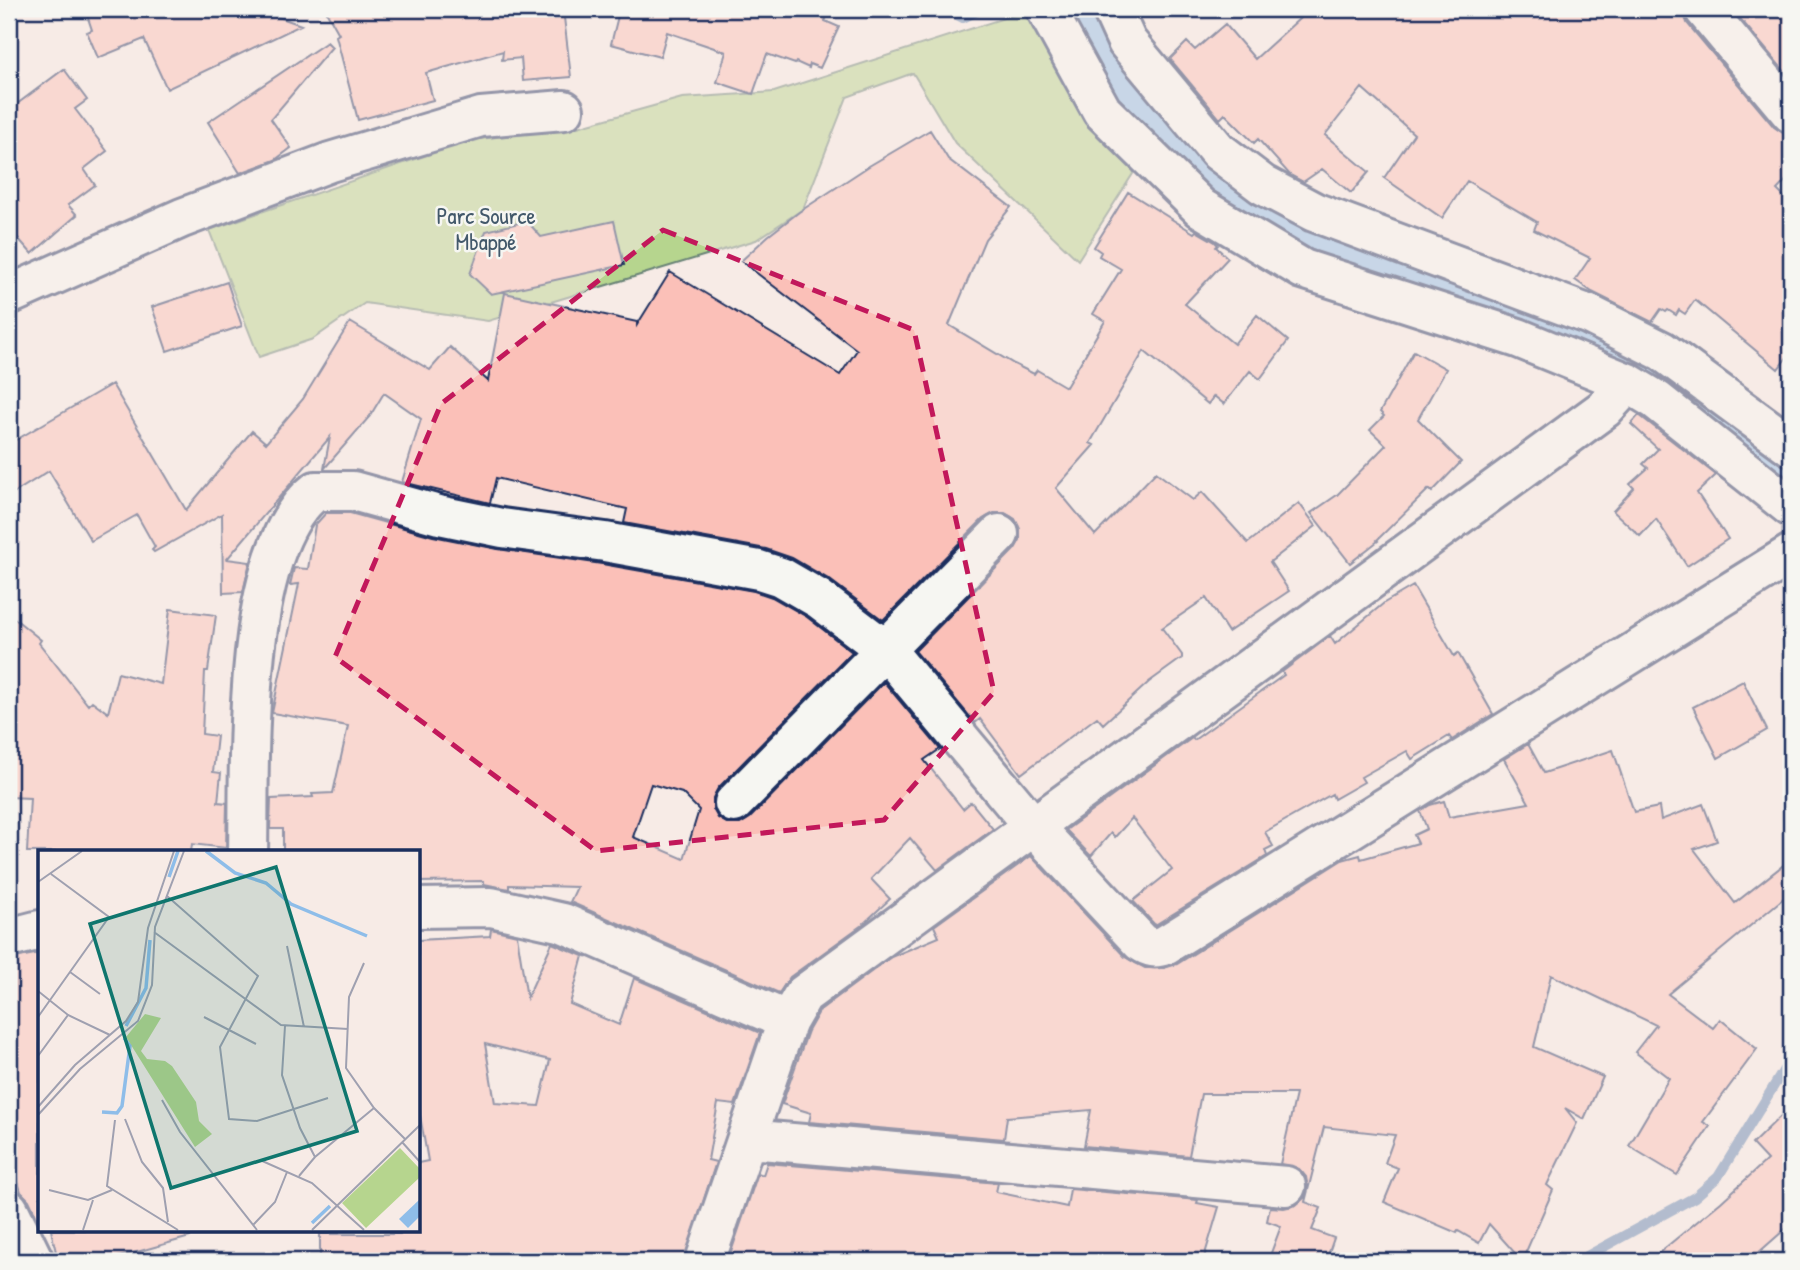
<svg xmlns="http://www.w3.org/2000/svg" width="1800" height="1270" viewBox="0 0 1800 1270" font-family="'Patrick Hand',sans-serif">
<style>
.green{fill:#b6d58e;stroke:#688276;stroke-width:2}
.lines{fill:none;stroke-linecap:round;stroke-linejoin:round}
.stream{stroke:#6084b1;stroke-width:10}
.canal{stroke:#8ebde9;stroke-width:35}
.building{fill:#fbc0b8;stroke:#1b2f5e;stroke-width:2;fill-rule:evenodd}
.minor-casing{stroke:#1b2f5e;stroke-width:44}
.minor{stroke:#f6f6f2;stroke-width:38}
.marked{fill:none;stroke:#c2185b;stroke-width:5;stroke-dasharray:14 9;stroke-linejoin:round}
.labels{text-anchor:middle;stroke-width:5;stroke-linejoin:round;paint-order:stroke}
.park-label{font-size:23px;fill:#42586a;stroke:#f6f6f2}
.inset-river{fill:none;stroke:#8ebde9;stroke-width:3.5}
.inset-road{fill:none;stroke:#9fa0b0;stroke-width:2}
.view{fill:#0f766e;fill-opacity:0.15;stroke:#0f766e;stroke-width:3.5}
.inset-edge{fill:none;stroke:#1b2f5e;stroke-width:3.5}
</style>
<rect width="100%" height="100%" fill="#f7ebe6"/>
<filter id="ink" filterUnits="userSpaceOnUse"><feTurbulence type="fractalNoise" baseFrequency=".0143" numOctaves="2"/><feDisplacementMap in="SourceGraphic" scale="14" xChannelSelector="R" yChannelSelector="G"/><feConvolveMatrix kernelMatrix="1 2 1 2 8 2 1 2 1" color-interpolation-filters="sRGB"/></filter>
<g filter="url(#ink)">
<!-- green -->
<path class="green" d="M 1026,11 L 1136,169 L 1078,260 L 955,143 L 913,73 L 847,97 L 803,209 L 756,240 L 488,321 L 365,303 L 313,339 L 259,357 L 209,230 L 471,140 L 574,128 L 682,98 L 774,92 Z"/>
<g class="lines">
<!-- stream -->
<path class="stream" d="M 946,9 L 963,18 L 981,9
M 1578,1261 L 1695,1197 L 1718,1177 L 1791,1058"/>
<!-- canal -->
<path class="canal" d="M 1083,9 L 1120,77 L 1179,141 L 1238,193 L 1293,229 L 1352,255 L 1588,344 L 1647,371 L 1791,475"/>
</g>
<!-- building -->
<path class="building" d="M 85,9 L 256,9 L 301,25 L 167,89 L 144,39 L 98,58 L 87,32 L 92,30 Z
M 325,9 L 563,9 L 571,77 L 523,81 L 521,58 L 502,60 L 503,51 L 426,73 L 433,100 L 358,120 L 336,36 L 339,34 Z
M 613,9 L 830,9 L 825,21 L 839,27 L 820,68 L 810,64 L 809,68 L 796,62 L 795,64 L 767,54 L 753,94 L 717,82 L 726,52 L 667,32 L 660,57 L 611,44 L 618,16 L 612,14 Z
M 1310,9 L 1683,9 L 1687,23 L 1774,127 L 1783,133 L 1791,134 L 1791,175 L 1777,190 L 1791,204 L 1791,352 L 1778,369 L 1695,300 L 1685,314 L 1679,310 L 1676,315 L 1668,310 L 1666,312 L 1661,309 L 1652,322 L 1592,292 L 1575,280 L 1590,258 L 1534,230 L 1537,222 L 1467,181 L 1442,218 L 1384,178 L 1414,134 L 1362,88 L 1325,135 L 1369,172 L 1351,193 L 1322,169 L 1303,182 L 1290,175 L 1258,139 L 1254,143 L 1225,114 L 1220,119 L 1170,59 L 1187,42 L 1195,50 L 1225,24 L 1255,59 Z
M 1732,9 L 1791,9 L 1791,79 Z
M 327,42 L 332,47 L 271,119 L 291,148 L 275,160 L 240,173 L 208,122 Z
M 64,69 L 87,100 L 75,109 L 107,151 L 84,169 L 95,185 L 68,205 L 77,215 L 32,254 L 9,228 L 9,110 Z
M 930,130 L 948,159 L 1011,207 L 985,239 L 949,325 L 1014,364 L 1034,374 L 1037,370 L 1066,387 L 1105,321 L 1093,314 L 1121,269 L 1099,256 L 1101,252 L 1094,247 L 1128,192 L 1194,233 L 1196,231 L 1215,242 L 1218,245 L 1216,247 L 1228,258 L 1185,304 L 1234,344 L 1257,315 L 1288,341 L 1260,379 L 1250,371 L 1224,404 L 1214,396 L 1208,404 L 1144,351 L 1090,443 L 1094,445 L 1056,488 L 1095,535 L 1156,472 L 1193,500 L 1202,492 L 1248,543 L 1299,503 L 1316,526 L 1270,562 L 1289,591 L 1228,632 L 1206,598 L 1162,628 L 1182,655 L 1182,658 L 1149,682 L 1103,724 L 1097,717 L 1021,774 L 980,719 L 975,723 L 915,651 L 1015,549 L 1020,540 L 1020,529 L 1015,519 L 1005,513 L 994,513 L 983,519 L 883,620 L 830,580 L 792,558 L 766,549 L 624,523 L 627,509 L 496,478 L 490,503 L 402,482 L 421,419 L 384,393 L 370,416 L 324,469 L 330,437 L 227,559 L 250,562 L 243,592 L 223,593 L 222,514 L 154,552 L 152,550 L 155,547 L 137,515 L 91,541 L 49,471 L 9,496 L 9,444 L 112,384 L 186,510 L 252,431 L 266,443 L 303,399 L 350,322 L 430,370 L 450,347 L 488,381 L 505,293 L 637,322 L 637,325 L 670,272 L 840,375 L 857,350 L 741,261 L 768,236 L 799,212 L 869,166 Z
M 527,221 L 541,237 L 614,221 L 624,265 L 491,294 L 470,274 L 486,231 Z
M 227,282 L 242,326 L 167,351 L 152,307 Z
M 1414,351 L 1446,369 L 1418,419 L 1461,462 L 1432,492 L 1429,489 L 1377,540 L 1378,541 L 1350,563 L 1311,513 L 1337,495 L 1386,445 L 1370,430 L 1384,416 L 1380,412 Z
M 1639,415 L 1716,475 L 1697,493 L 1728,539 L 1687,566 L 1656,519 L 1640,536 L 1613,511 L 1634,488 L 1630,484 L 1648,468 L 1643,464 L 1658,449 L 1631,424 Z
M 326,513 L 350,513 L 433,536 L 498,549 L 602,564 L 754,591 L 772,597 L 807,617 L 852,652 L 718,788 L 713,798 L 713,809 L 718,818 L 729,824 L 740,824 L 750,818 L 884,682 L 940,749 L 924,760 L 963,809 L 971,802 L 993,829 L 937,870 L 910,838 L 871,879 L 890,899 L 862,925 L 790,977 L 779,993 L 570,902 L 577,887 L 509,885 L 509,889 L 484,884 L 484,881 L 418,882 L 418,852 L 283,852 L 283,829 L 270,829 L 271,799 L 313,797 L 312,794 L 333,793 L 348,726 L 272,713 L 299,584 L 290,585 L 294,568 L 308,569 L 315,525 ZM 651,784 L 682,793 L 699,810 L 684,859 L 633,837 Z
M 1413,586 L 1454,656 L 1458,653 L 1493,714 L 1452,740 L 1449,736 L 1412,759 L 1407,751 L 1361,777 L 1364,782 L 1334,799 L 1332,794 L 1265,832 L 1273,846 L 1265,850 L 1267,856 L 1155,925 L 1133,901 L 1172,870 L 1132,818 L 1115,837 L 1111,833 L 1091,856 L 1066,830 L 1192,738 L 1194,740 L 1284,675 L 1282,672 L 1330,636 L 1335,644 L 1384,603 Z
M 170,609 L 216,615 L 208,671 L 205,671 L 202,734 L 217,736 L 213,772 L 221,773 L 218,802 L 227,803 L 226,848 L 192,844 L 191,852 L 27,852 L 30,798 L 9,797 L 9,614 L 41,640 L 39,643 L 88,705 L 92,701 L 108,713 L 118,673 L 161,684 Z
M 1743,681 L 1767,730 L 1718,758 L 1693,707 Z
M 1528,744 L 1544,773 L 1613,750 L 1634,812 L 1659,807 L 1661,820 L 1703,804 L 1717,841 L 1694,849 L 1735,903 L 1791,859 L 1791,892 L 1668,994 L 1713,1028 L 1720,1019 L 1757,1049 L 1703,1122 L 1710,1126 L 1677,1175 L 1629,1146 L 1669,1078 L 1635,1052 L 1656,1025 L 1551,975 L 1534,1047 L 1603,1077 L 1584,1119 L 1565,1108 L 1577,1123 L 1547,1185 L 1553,1190 L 1522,1261 L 1489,1224 L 1479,1243 L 1458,1231 L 1457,1233 L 1384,1202 L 1398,1168 L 1385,1163 L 1395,1135 L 1324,1127 L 1305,1202 L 1321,1208 L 1312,1230 L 1334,1238 L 1326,1261 L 1268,1261 L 1281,1226 L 1267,1221 L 1270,1207 L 1284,1208 L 1296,1205 L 1304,1198 L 1308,1189 L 1306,1177 L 1299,1169 L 1280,1164 L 1296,1094 L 1201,1094 L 1189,1156 L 1084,1146 L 1091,1110 L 1007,1117 L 1004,1139 L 809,1122 L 811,1113 L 782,1104 L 808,1031 L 820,1010 L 891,957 L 939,937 L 934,926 L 1031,856 L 1125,957 L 1145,968 L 1164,968 L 1177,964 L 1342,860 L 1360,855 L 1361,859 L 1418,843 L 1414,835 L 1427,829 L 1420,811 L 1430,805 L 1444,801 L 1449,817 L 1529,803 L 1504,759 Z
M 491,929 L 517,935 L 527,998 L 552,943 L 583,956 L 570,1004 L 619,1025 L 634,978 L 760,1033 L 735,1105 L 718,1103 L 708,1160 L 716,1162 L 684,1261 L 320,1261 L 320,1234 L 400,1234 L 399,1230 L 418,1230 L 418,1163 L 428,1161 L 418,1104 L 418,940 L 490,936 ZM 485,1044 L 550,1060 L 539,1106 L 495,1103 Z
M 40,953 L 40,1224 L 29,1200 L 21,1192 L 9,1152 L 9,959 Z
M 1791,1106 L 1791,1224 L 1749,1261 L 1649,1261 L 1721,1202 L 1767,1160 L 1752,1144 Z
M 767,1163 L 998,1183 L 996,1192 L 1067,1207 L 1070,1189 L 1198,1200 L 1197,1203 L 1219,1207 L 1203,1261 L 728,1261 L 758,1173 L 763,1175 Z
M 51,1230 L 189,1230 L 190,1237 L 105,1261 L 58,1261 Z"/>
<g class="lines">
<defs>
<path id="minor" d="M 1046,9 L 1102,111 L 1201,208 L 1303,269 L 1518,338 L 1628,383 L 1656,400 L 1791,507
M 1112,9 L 1127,42 L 1218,151 L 1263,185 L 1314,212 L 1590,315 L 1662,351 L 1791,446
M 1704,9 L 1791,113
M 9,295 L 182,218 L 330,162 L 481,117 L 564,110
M 734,803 L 999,534
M 248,852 C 250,762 240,548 316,491 L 353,491 L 439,515 L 502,528 L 605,542 L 759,570 L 781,577 L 819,599 L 886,650 L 1032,825 L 1141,942 C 1150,948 1155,949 1165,945 L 1791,554
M 418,908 L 491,907 L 563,923 L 788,1021
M 9,938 L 40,930
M 748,1139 L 1286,1186
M 9,1210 L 34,1261
M 705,1261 L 779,1044 L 788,1021 L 803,995 L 1604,409 L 1628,383"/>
</defs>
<!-- minor casing -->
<use href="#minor" class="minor-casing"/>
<!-- minor -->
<use href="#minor" class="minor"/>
</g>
</g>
<!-- marked area -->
<path d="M0 0H1800V1270H0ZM 663,230 L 914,330 L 994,692 L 884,820 L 596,851 L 335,657 L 441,404 Z" fill="#f7ebe6" fill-opacity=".55" fill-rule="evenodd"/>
<path class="marked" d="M 663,230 L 914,330 L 994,692 L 884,820 L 596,851 L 335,657 L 441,404 Z"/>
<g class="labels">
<!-- park labels -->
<g class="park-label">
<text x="486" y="224">Parc Source<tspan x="486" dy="26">Mbappé</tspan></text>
</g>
</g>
<!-- overview -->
<g transform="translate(38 850)">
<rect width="382" height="382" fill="#f7ebe6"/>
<path d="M 107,164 L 123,168 L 103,201 L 109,209 L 127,211 L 134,216 L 158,252 L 161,271 L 174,284 L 157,297 L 88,187 ZM 362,298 L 381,318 L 381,328 L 328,378 L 304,353 Z" fill="#b6d58e"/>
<path d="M 381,350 L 381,367 L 370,378 L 361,369 Z" fill="#8ebde9"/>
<path class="inset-river" d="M 168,1 L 197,23 L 228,33 L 253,54 L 329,86M 131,27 L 140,1M 88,176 L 108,138 L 112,90M 64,262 L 79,263 L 84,256 L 92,196 L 86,188M 274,373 L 292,356"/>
<path class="inset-road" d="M 0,32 L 44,1M 129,46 L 220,126 L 182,197 L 191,269 L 219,271 L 290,248M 116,82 L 243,175 L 310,179M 249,96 L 266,177M 326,113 L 311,147 L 308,218 L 336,258 L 367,289M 32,122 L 62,144M 0,141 L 30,165 L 72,185M 0,167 L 71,67 L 13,24M 166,167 L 218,194M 247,176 L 244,225 L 262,278 L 277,307M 0,206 L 30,165M 124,250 L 142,282 L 219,380M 0,257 L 37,215 L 88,171 L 100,152 L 110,78 L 136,1M 0,265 L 42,219 L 100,171 L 114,135 L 117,77 L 146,1M 87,269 L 104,312 L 125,338 L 130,372M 77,270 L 69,336 L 140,380M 364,292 L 382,312M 222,310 L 274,333 L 326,380M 261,326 L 277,307 L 336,258M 11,340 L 50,350 L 74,340M 215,375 L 237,352 L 249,322M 45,380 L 55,350M 274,380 L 382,275"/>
<path class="view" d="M 238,17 L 319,281 L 133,338 L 52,74 Z"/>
<rect width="382" height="382" class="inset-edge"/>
</g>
<!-- margin -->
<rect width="1800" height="1270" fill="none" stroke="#f6f6f2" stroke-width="35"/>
<rect x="18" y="18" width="1765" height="1235" fill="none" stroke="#1b2f5e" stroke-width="2.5" filter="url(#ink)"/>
</svg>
